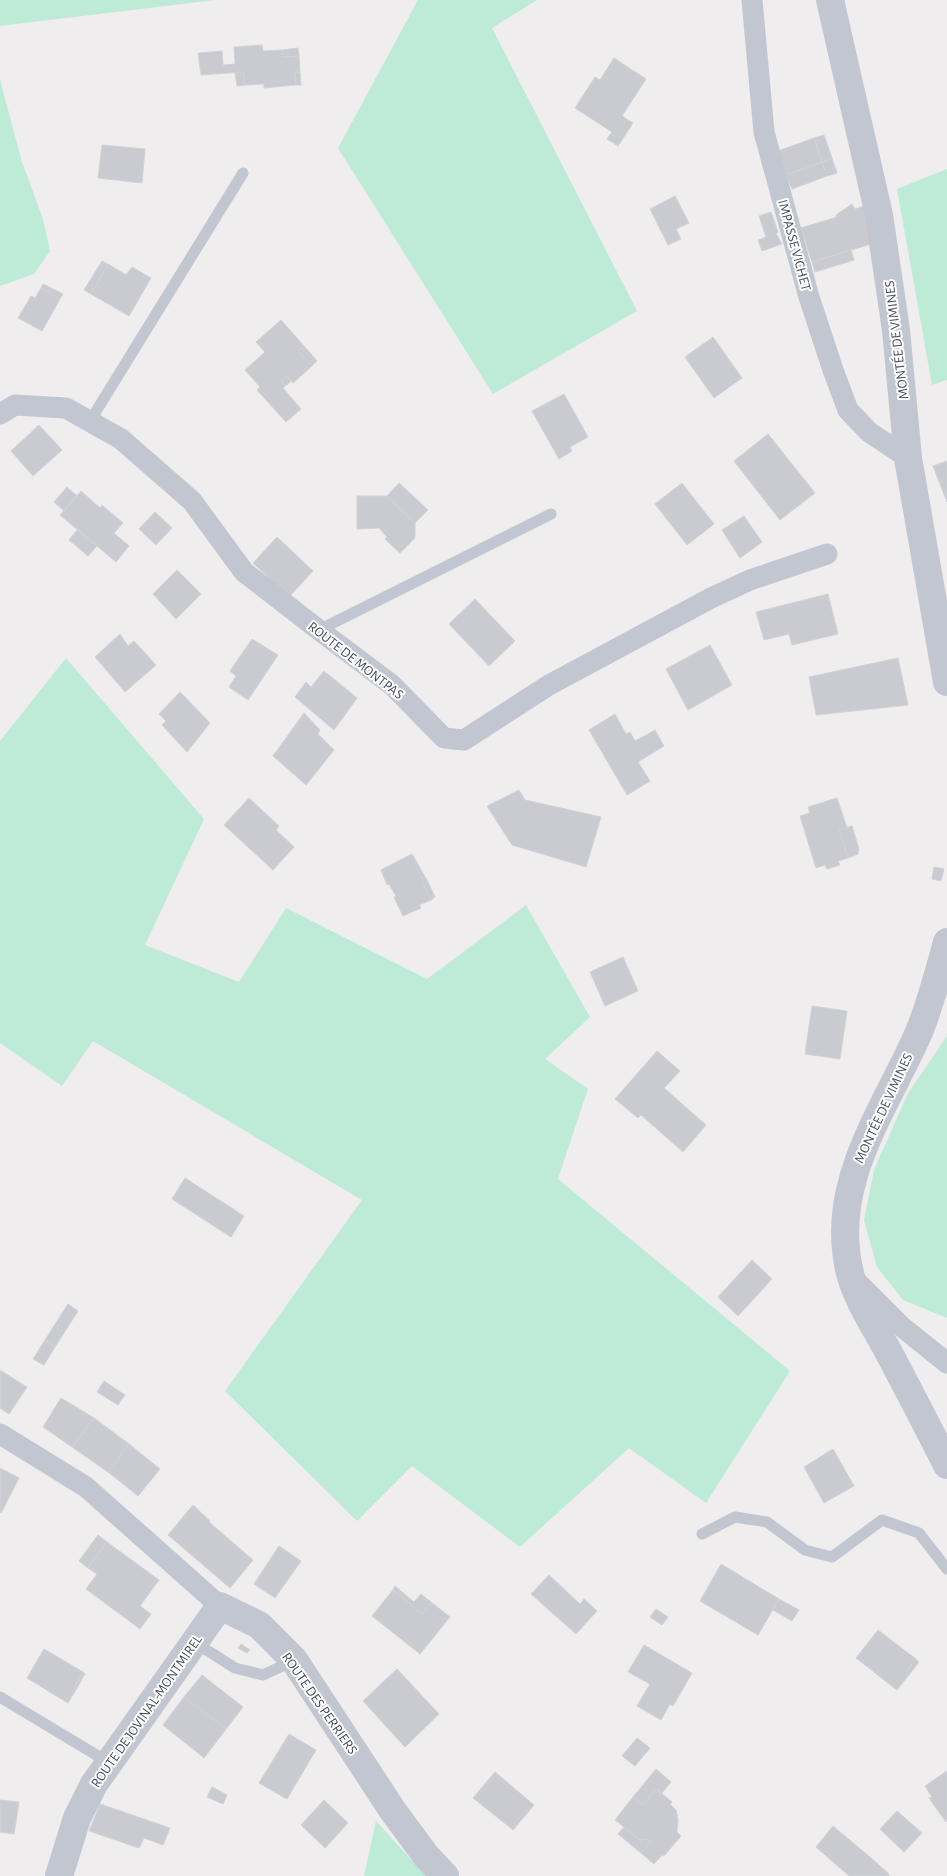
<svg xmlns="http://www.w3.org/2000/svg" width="947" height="1876" viewBox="0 0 947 1876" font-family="'Alegreya Sans',sans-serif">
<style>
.green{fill:#bdebd8}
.building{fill:#cacbd1;stroke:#d1d2d8}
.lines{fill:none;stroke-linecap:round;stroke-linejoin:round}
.service{stroke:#c1c6d1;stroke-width:11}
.minor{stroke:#c1c6d1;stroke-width:21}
.tertiary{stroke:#c1c6d1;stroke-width:28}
.labels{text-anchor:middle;stroke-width:4;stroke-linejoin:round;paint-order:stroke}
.street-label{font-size:14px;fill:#464c59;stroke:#fff}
</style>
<rect width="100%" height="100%" fill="#efeded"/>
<!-- green -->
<path class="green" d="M 0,0 L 215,0 L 0,26 Z
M 418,0 L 537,0 L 492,28 L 637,311 L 493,394 L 338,148 Z
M 0,80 L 22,162 L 43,219 L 50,251 L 34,274 L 0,286 Z
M 947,169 L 947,380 L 932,385 L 897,189 Z
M 66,658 L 204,819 L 145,945 L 239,982 L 286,908 L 427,979 L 526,905 L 590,1017 L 545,1059 L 588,1089 L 558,1179 L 790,1371 L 706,1503 L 629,1448 L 520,1547 L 412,1466 L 357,1521 L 225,1391 L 362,1200 L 93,1041 L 62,1086 L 0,1043 L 0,741 Z
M 947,1036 L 947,1318 L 903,1300 L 877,1267 L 864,1220 L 874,1170 L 908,1093 Z
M 376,1821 L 426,1876 L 364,1876 Z"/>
<!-- building -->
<path class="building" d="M 262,45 L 263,51 L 282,50 L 283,57 L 299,56 L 300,72 L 295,72 L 296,85 L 264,88 L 264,84 L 245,85 L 243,72 L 201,75 L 198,53 L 222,51 L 223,65 L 235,64 L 234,47 Z
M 298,48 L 299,56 L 283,57 L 282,50 Z
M 614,58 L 646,79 L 622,116 L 633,123 L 618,146 L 607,139 L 612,132 L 575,108 L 595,77 L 600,80 Z
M 243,72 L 245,85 L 237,86 L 235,73 Z
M 295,72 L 300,72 L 301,85 L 296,85 Z
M 824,135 L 832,158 L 822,162 L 814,138 Z
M 814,138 L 822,162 L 786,175 L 778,151 Z
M 102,145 L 145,149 L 142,183 L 98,178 Z
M 832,158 L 837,173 L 827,176 L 822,162 Z
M 822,162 L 827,176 L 792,189 L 786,175 Z
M 675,196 L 689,223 L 676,229 L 681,239 L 668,245 L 650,209 Z
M 852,204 L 855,209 L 864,206 L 871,244 L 812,262 L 801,228 L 837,217 L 836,215 Z
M 771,212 L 778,232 L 776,234 L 782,244 L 762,251 L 758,240 L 766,237 L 759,216 Z
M 851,250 L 854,260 L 815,272 L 812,262 Z
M 102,261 L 108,264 L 91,294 L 84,290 Z
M 108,264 L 126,275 L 132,267 L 151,278 L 129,316 L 91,294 Z
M 43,284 L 63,294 L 60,299 L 41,288 Z
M 41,288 L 60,299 L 42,331 L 18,318 L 31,296 L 35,298 Z
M 281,320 L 304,346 L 298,351 L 312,366 L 293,383 L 287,375 L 281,381 L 285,386 L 283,388 L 301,409 L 286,422 L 257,390 L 260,387 L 245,370 L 265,352 L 256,342 Z
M 713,337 L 742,378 L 714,398 L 685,357 Z
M 304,346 L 317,361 L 312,366 L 298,351 Z
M 287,375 L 291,381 L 285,386 L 281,381 Z
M 564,394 L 588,437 L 570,447 L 572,451 L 559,459 L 532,411 Z
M 39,425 L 62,450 L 33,476 L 11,451 Z
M 768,434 L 815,493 L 780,520 L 734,461 Z
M 947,461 L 947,502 L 933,466 Z
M 399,483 L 428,510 L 415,523 L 387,496 Z
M 682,483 L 714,524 L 687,545 L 655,504 Z
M 67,487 L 77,496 L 64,511 L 54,502 Z
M 81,491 L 100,508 L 102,505 L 123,523 L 114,533 L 129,546 L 116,562 L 60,515 Z
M 357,496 L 387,496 L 415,523 L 415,538 L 400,553 L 385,539 L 387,537 L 379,528 L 357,529 Z
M 155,512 L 172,528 L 156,545 L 139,529 Z
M 744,516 L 762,542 L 740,558 L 722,530 Z
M 77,530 L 97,546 L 88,556 L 69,540 Z
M 277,537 L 313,571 L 289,597 L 253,563 Z
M 177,570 L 201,594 L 176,619 L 153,594 Z
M 828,594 L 838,634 L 792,645 L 789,634 L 764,640 L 756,612 Z
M 475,599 L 515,641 L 489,666 L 449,624 Z
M 120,634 L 128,646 L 134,641 L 156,665 L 125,692 L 95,657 Z
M 252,639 L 278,655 L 248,700 L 229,687 L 236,676 L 230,671 Z
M 710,645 L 732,685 L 688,710 L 666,669 Z
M 898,658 L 908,705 L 816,715 L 809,677 Z
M 324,671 L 357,698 L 334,730 L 295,697 L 306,682 L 311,687 Z
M 180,692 L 210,723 L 187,752 L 162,725 L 166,721 L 159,714 Z
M 304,713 L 320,730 L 318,734 L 334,750 L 306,785 L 273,756 Z
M 615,714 L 626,734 L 630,732 L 635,741 L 655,730 L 664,746 L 638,762 L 650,781 L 627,795 L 589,730 Z
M 519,790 L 525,800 L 601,817 L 586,867 L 512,845 L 487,806 Z
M 249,798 L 279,826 L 276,830 L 294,847 L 273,870 L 224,825 Z
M 837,798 L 847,828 L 839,830 L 848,858 L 838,861 L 840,865 L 827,869 L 825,865 L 816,868 L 800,816 L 810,813 L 808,807 Z
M 852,826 L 859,849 L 858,854 L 848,858 L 839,830 Z
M 412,854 L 428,882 L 423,885 L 431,900 L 419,905 L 421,908 L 403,916 L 394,897 L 396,896 L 389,884 L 387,885 L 381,870 Z
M 934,867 L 944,869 L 941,881 L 932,879 Z
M 428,882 L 435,897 L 431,900 L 423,885 Z
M 623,957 L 638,991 L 605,1006 L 590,972 Z
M 812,1006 L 847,1011 L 840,1059 L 805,1054 Z
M 657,1051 L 680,1071 L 664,1088 L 706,1125 L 683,1152 L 641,1115 L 638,1118 L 615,1099 Z
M 185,1178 L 244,1216 L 231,1237 L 172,1199 Z
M 752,1260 L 772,1279 L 738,1316 L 718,1297 Z
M 68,1304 L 78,1311 L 55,1347 L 45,1340 Z
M 45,1340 L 55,1347 L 44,1365 L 33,1359 Z
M 0,1370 L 27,1387 L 9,1414 L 0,1408 Z
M 104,1381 L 125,1395 L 118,1405 L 97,1392 Z
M 61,1398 L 94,1418 L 72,1447 L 43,1427 Z
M 94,1418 L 129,1444 L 108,1472 L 72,1447 Z
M 129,1444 L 160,1469 L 138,1496 L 108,1472 Z
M 833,1449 L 854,1486 L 824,1503 L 804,1467 Z
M 0,1468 L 19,1478 L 1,1513 L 0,1512 Z
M 193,1505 L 210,1521 L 209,1522 L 253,1560 L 230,1588 L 168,1535 Z
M 98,1535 L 107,1542 L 88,1568 L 79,1561 Z
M 107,1542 L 159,1580 L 140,1606 L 151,1614 L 140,1629 L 86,1589 L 97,1574 L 88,1568 Z
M 279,1546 L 301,1561 L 275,1598 L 254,1584 Z
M 721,1564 L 779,1599 L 758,1635 L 700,1601 Z
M 549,1575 L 580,1604 L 584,1599 L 597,1611 L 576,1634 L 531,1594 Z
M 395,1586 L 414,1602 L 421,1594 L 431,1602 L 422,1614 L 393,1590 Z
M 393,1590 L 422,1614 L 431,1602 L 450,1617 L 420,1654 L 372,1616 Z
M 779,1599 L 799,1610 L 792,1621 L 773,1610 Z
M 656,1609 L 668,1617 L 662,1625 L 650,1617 Z
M 878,1630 L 916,1659 L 907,1670 L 908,1676 L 897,1690 L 856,1658 Z
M 241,1644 L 250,1650 L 247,1653 L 238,1648 Z
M 644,1645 L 692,1673 L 673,1706 L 670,1704 L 661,1720 L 637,1706 L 650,1684 L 628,1672 Z
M 44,1649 L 83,1672 L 74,1687 L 77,1688 L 68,1703 L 27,1678 Z
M 916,1659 L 919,1662 L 908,1676 L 907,1670 Z
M 397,1669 L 439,1714 L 405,1747 L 363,1701 Z
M 83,1672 L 85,1674 L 77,1688 L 74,1687 Z
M 202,1675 L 243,1707 L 226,1729 L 184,1697 Z
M 184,1697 L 226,1729 L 204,1758 L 163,1725 Z
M 289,1734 L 316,1750 L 287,1799 L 259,1783 Z
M 637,1738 L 650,1748 L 635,1766 L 622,1756 Z
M 656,1769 L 671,1782 L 662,1793 L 656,1789 L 643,1805 L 633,1797 Z
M 947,1771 L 947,1821 L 946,1822 L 929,1798 L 932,1797 L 925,1786 Z
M 495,1772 L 534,1805 L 513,1830 L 473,1798 Z
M 212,1787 L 227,1795 L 223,1804 L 207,1797 Z
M 656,1789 L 672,1802 L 670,1804 L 676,1810 L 678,1820 L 677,1832 L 681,1836 L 664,1856 L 662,1855 L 654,1864 L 641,1853 L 651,1841 L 648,1839 L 640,1840 L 615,1820 L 633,1797 L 643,1805 Z
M 0,1800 L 19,1802 L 14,1834 L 0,1832 Z
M 324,1800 L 348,1823 L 325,1848 L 301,1825 Z
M 100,1804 L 170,1828 L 163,1845 L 144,1838 L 139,1848 L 89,1831 Z
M 897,1811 L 922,1833 L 904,1852 L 880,1829 Z
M 833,1826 L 870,1857 L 889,1874 L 888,1876 L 849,1876 L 816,1847 Z
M 624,1827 L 640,1840 L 648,1839 L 651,1841 L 641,1853 L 618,1834 Z"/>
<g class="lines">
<!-- service -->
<path class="service" d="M 90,421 L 243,173
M 319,630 L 551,514
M 702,1534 L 735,1517 L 767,1522 L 805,1550 L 832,1557 L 882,1520 L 919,1533 L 947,1569
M 194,1642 L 235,1668 L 263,1675 L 293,1661
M 0,1697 L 108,1762"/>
<!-- minor -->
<path class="minor" d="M 752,0 L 764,132 L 809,297 L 833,370 L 848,410 L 869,432 L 908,458
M 0,414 L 15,405 L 66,408 L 121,439 L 192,501 L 244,572 L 319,630 L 392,685 L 444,738 L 464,740 L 549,685 L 711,598 L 750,580 L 827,554
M 856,1281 L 901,1326 L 947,1363
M 0,1434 L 86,1487 L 220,1606"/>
<!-- tertiary -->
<path class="tertiary" d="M 830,0 L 879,215 L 896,330 L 908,458 L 947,682
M 947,942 C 939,972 931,1002 919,1032 C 885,1110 826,1186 851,1277 C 859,1303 875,1327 888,1351 C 908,1389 928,1427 947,1465
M 59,1876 L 77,1818 L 94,1784 L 220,1606 L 259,1625 L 294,1660 L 393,1811 L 427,1857 L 445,1876"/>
</g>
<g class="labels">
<!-- street labels -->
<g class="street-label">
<text transform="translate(795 245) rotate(75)" y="5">IMPASSE VICHET</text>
<text transform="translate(896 340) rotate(-97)" y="5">MONTÉE DE VIMINES</text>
<text transform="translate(356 660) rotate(38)" y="5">ROUTE DE MONTPAS</text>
<text transform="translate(883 1108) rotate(-65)" y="5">MONTÉE DE VIMINES</text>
<text transform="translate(320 1703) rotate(55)" y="5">ROUTE DES PERRIERS</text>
<text transform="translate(146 1711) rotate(-55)" y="5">ROUTE DE JOVINAL-MONTMIREL</text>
</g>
</g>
</svg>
